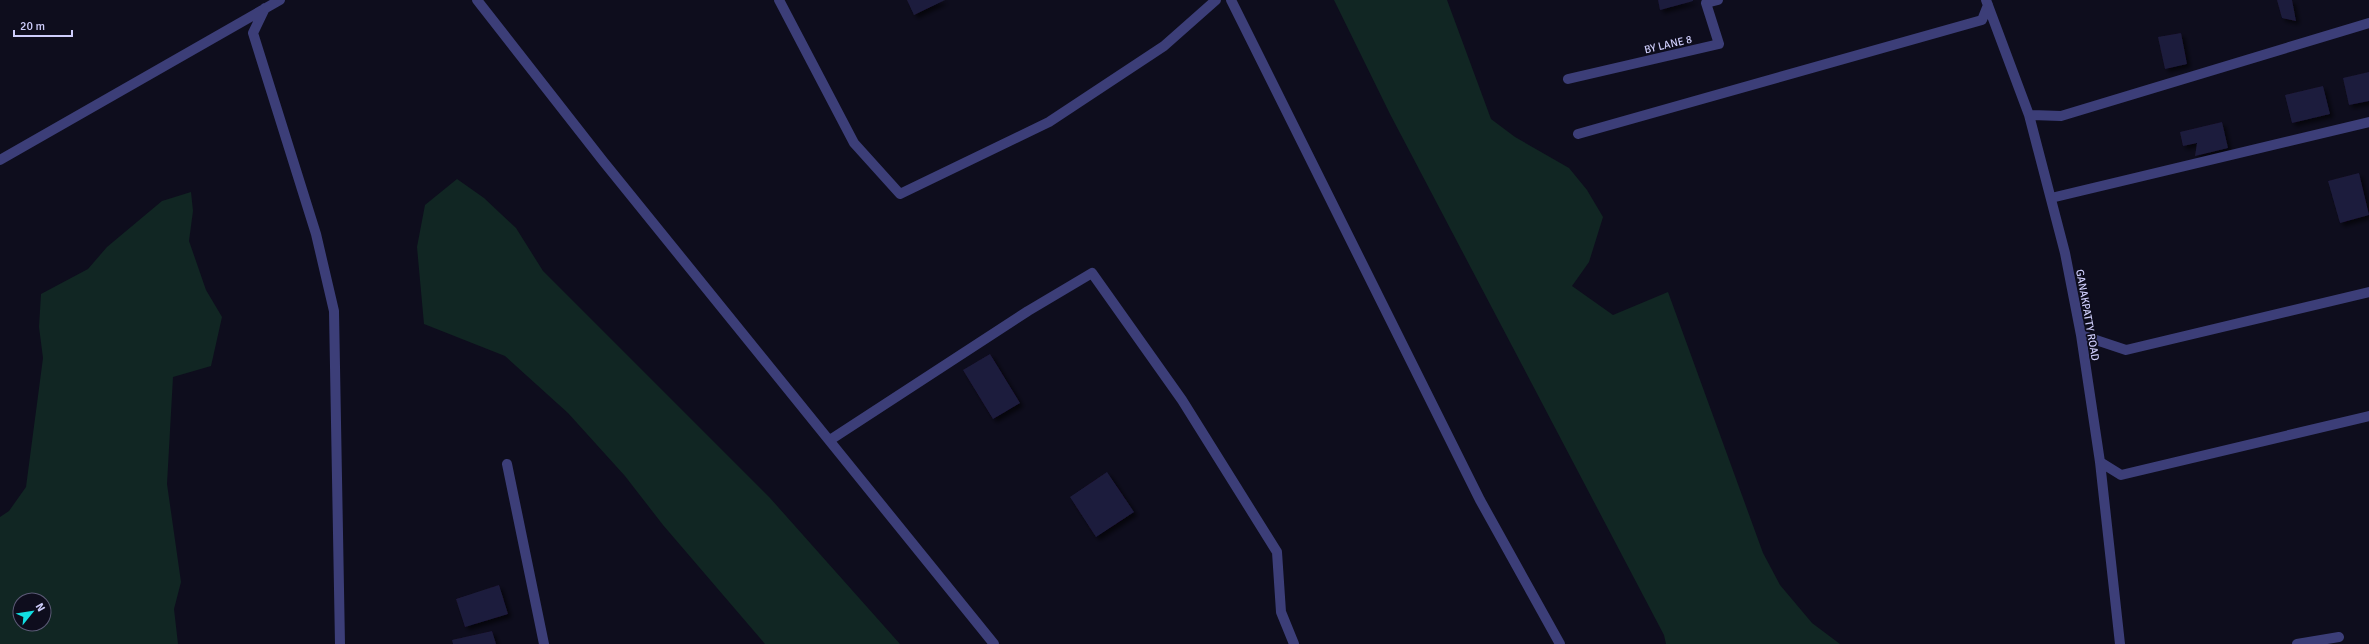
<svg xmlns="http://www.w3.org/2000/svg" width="2369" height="644" viewBox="0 0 2369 644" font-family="Signika,sans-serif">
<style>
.green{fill:#112623;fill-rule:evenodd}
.building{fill:#1f1b3c;filter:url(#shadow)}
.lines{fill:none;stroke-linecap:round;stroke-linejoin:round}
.street{stroke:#3c3e78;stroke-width:10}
.labels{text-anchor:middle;stroke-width:3.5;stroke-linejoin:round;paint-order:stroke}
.street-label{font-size:11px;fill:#cecdfb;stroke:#0e0d1d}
</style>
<defs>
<filter id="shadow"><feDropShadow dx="3.5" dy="3.5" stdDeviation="2" flood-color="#0009"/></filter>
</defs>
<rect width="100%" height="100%" fill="#0e0d1d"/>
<!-- green -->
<path class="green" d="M 1334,0 L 1447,0 L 1491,119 L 1515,137 L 1569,168 L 1587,190 L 1603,217 L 1589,262 L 1572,286 L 1613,315 L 1668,292 L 1763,553 L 1780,585 L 1812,623 L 1840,644 L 1666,644 L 1664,635 L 1390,114 Z
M 457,179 L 484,198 L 516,228 L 543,271 L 770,498 L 900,644 L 765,644 L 663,525 L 625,476 L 568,413 L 505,356 L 424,324 L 417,247 L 425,205 Z
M 191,192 L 193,211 L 189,241 L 206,290 L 222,317 L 211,366 L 173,377 L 167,484 L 181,582 L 174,609 L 178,644 L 0,644 L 0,517 L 9,511 L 26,487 L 43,358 L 39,327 L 41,294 L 88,269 L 107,247 L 162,201 ZM 20,600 L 44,600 L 44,624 L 20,624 Z"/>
<!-- building -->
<path class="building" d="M 907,0 L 945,0 L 914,15 Z
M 1658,0 L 1693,0 L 1693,1 L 1660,10 Z
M 2277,0 L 2292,0 L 2296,21 L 2282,18 Z
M 2181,33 L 2187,64 L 2165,69 L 2158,37 Z
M 2369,72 L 2369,101 L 2349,105 L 2343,78 Z
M 2323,86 L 2330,114 L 2292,123 L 2285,95 Z
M 2222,122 L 2228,148 L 2195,156 L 2197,143 L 2183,146 L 2180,132 Z
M 2359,173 L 2369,215 L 2340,223 L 2328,181 Z
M 990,354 L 1020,403 L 993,419 L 963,370 Z
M 1107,472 L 1134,512 L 1096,537 L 1070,497 Z
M 499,585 L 508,614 L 465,627 L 456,599 Z
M 492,631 L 496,644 L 453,644 L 452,640 Z"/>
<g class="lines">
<!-- street -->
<path class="street" d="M 477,0 L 603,161 L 994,644
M 779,0 L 854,143 L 900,194 L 1049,122 L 1164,46 L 1216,0
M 1231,0 L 1480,500 L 1560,644
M 1986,0 L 2029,115 L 2065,253 L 2081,335 L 2100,462 L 2120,644
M 265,8 L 253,33 L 316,234 L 334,311 L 340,644
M 1568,79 L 1719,44 L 1706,3 L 1718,0
M 2029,115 L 2061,116 L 2369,23
M 1578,134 L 1982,20 L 1988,5
M 0,160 L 280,0
M 2051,198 L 2369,122
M 2081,335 L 2126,350 L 2369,292
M 830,440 L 1028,311 L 1092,273 L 1182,400 L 1277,552 L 1281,612 L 1294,644
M 2100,462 L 2121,475 L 2369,416
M 507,464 L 544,644
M 2297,644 L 2339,637"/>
</g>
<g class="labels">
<!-- street labels -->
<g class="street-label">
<text transform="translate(1668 44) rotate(-13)" y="4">BY LANE 8</text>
<text transform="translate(2088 315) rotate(80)" y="4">GANAKPATTY ROAD</text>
</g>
</g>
<!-- north arrow -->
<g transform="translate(32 612) rotate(60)"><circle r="19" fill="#0e0d1d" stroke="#5b5a76"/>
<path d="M0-3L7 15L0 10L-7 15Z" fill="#12dee2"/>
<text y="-6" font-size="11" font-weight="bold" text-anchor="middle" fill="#cecdfb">N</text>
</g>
<!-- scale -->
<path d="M14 30v6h58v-6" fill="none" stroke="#cecdfb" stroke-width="2"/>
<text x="20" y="30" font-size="12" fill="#cecdfb" stroke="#0e0d1d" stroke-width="3" paint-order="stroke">20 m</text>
</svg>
